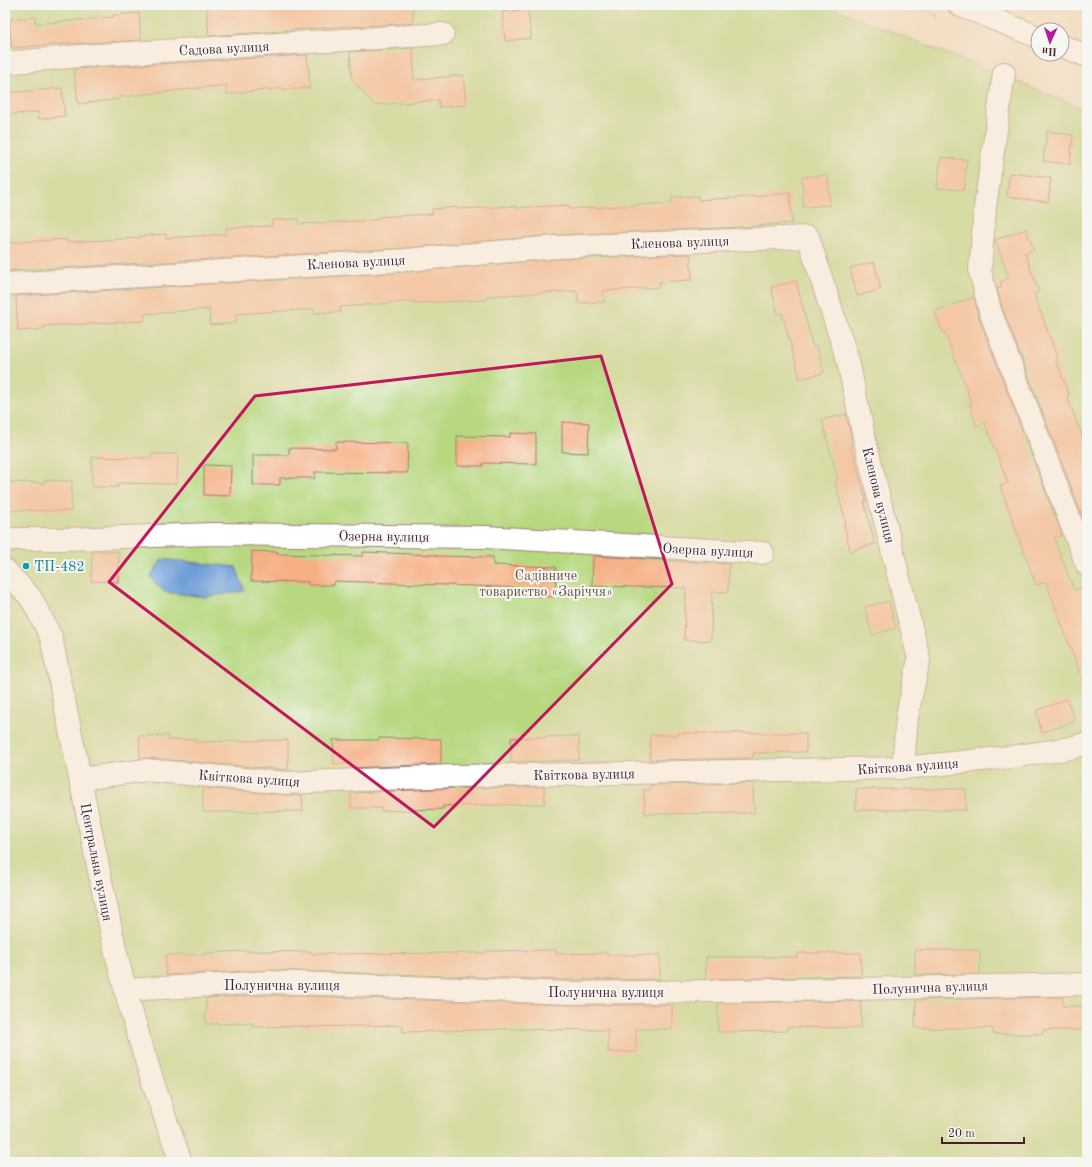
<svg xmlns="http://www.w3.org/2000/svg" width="1092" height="1167" viewBox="0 0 1092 1167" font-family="'Old Standard TT',serif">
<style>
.green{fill:#b7d87f;stroke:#807c55}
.water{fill:#6e9ed8;stroke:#5c5e82}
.building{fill:#f7ae82}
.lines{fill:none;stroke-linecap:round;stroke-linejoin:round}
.minor-casing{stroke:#9e7e76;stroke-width:24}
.major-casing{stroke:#9e7e76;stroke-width:24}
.path{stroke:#9e7e76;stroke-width:2.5;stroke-dasharray:1 3;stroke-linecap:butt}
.minor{stroke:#fff;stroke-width:22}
.major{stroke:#fff;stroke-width:22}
.marked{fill:none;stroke:#c2185b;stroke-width:3;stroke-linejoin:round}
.culture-dot{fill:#0f9aa8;stroke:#f6f6f2;stroke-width:1.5}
.labels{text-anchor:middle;stroke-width:4;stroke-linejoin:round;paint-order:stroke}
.street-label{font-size:14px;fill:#4a1f2b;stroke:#f6f6f2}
.culture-label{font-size:14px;fill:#0d838f;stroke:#f6f6f2;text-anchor:start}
.park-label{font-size:14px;fill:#654d40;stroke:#f6f6f2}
</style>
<rect width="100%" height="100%" fill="#f6f6f2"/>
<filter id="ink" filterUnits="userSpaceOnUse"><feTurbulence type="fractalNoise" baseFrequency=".025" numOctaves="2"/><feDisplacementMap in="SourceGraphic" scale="8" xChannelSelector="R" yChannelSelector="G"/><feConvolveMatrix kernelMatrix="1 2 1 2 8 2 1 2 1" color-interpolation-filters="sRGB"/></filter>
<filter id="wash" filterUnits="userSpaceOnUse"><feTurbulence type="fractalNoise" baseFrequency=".012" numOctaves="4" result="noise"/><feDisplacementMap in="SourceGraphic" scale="16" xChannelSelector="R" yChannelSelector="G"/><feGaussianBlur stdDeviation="0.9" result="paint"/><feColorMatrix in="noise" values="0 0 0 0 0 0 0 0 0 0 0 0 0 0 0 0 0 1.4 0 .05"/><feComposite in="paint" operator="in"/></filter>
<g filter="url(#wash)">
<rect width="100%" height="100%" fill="#f3dec2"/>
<!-- green -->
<path class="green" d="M 5,5 L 826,5 L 1087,110 L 1087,1162 L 5,1162 Z"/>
<!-- water -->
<path class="water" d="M 162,559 L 236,567 L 245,591 L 206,597 L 164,592 L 150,577 Z"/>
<g id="blocks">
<!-- building -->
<path class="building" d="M 206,5 L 413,5 L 413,23 L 347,27 L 347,26 L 209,36 Z
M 528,9 L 531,38 L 505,41 L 502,12 Z
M 139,13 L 141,40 L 72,44 L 72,43 L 12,48 L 9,19 L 35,17 L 36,24 L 113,17 L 113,15 Z
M 413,48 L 414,80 L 463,75 L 466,105 L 439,107 L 439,100 L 375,105 L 352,80 L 350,52 Z
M 307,55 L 310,88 L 284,90 L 284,88 L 227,94 L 226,85 L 120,97 L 120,99 L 78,104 L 74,69 Z
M 62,88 L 65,116 L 39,119 L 38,112 L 5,115 L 5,93 Z
M 1047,131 L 1073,135 L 1070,164 L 1043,161 Z
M 941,157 L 967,160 L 964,190 L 937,188 Z
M 1009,173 L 1051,178 L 1048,202 L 1007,197 Z
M 828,175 L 830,205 L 803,207 L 802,177 Z
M 790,193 L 792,223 L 742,227 L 556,235 L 405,248 L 5,271 L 5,243 L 66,239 L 67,242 L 140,238 L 140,236 L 166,234 L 166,238 L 227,234 L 226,228 L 272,226 L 272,220 L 298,219 L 299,224 L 378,220 L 378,217 L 433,214 L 432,209 L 458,207 L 459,209 L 516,206 L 516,208 L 569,205 L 569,209 L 672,203 L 672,197 L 698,196 L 698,200 L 764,196 L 764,195 Z
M 1026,229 L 1034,250 L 1025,253 L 1039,292 L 1034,294 L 1058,359 L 1056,360 L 1069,395 L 1067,396 L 1087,449 L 1087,526 L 1086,526 L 1002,307 L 997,289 L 1002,287 L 1000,282 L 1009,278 L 995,240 Z
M 690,254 L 692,280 L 659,282 L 659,287 L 603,291 L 604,302 L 578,303 L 577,291 L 487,296 L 487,300 L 415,303 L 415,301 L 340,307 L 341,312 L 314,313 L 314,309 L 236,314 L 236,323 L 210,325 L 209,309 L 144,314 L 144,321 L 44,326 L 44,329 L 18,331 L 16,296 L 407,272 L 558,259 Z
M 874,262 L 881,289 L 857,296 L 850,268 Z
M 796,281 L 813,347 L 817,346 L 824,373 L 800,379 L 782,313 L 778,314 L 771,287 Z
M 974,297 L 978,315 L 1062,535 L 1054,538 L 1074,590 L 1087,585 L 1087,686 L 1085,687 L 1046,582 L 1036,585 L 1000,486 L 1008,483 L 985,423 L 977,426 L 969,404 L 972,404 L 945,332 L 943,333 L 935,311 Z
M 846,414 L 852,441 L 850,442 L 866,501 L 864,502 L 875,544 L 850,551 L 844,524 L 846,523 L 835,481 L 838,480 L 822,420 Z
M 562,422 L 589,423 L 588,453 L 562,452 Z
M 510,433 L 536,434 L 536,464 L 483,463 L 483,466 L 457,466 L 457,436 L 510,437 Z
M 336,442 L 408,443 L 407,473 L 315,472 L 315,478 L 280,478 L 280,485 L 253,485 L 253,455 L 289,455 L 289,448 L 336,449 Z
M 152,454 L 178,454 L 177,484 L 118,483 L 118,487 L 92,487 L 92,457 L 151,458 Z
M 204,465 L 231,466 L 230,496 L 204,495 Z
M 45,480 L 72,481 L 71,511 L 5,510 L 5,482 L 45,483 Z
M 92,551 L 119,552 L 118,582 L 91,581 Z
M 252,551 L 278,552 L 278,554 L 363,556 L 363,552 L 436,555 L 436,556 L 493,557 L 493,565 L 556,567 L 555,597 L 529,596 L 529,588 L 335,581 L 334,585 L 308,585 L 308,582 L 251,581 Z
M 593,556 L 729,564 L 728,592 L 712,592 L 711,641 L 684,640 L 686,588 L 592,586 Z
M 889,601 L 896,628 L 872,635 L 865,607 Z
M 1067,699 L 1075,721 L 1042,733 L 1036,711 Z
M 679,733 L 806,733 L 806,752 L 753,753 L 753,758 L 650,760 L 650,735 L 679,735 Z
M 168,735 L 168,740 L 196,739 L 196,742 L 288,740 L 288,770 L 147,758 L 140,758 L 139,736 Z
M 579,736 L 579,760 L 511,762 L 511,738 Z
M 379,738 L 441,739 L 441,764 L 351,768 L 351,764 L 334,764 L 333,740 L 379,740 Z
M 753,783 L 754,813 L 645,814 L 644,790 L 650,790 L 650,785 Z
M 544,787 L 545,804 L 443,806 L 443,809 L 381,811 L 381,808 L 351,808 L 351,793 L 454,788 Z
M 203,788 L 286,795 L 302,795 L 303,811 L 203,812 Z
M 856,789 L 966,789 L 966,810 L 856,810 Z
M 556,950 L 556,954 L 608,953 L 608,955 L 660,955 L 660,979 L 570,980 L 269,970 L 166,975 L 166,955 L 205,955 L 205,953 L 244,951 L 312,952 L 312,954 L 486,953 L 486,951 Z
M 915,950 L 980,950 L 980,974 L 915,975 Z
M 798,953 L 861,953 L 861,976 L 706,979 L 706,957 L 798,957 Z
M 269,995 L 570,1005 L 672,1005 L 672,1029 L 636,1029 L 636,1052 L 608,1052 L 608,1030 L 503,1029 L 403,1032 L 403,1025 L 304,1027 L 304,1026 L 253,1027 L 253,1023 L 206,1024 L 206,998 Z
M 1063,997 L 1063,1006 L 1084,1006 L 1084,1030 L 1043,1030 L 1043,1034 L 993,1034 L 993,1028 L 915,1028 L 916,1000 Z
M 861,1001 L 861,1028 L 787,1027 L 787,1031 L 718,1032 L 718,1003 Z"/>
</g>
</g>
<g filter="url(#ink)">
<use href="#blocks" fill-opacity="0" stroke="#9e7e76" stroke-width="1"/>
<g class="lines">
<defs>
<path id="minor" d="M 5,63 L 80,56 L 443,34
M 1004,73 L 985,208 L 980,271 L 990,311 L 1087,565
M 5,284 L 406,260 L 557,247 L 808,237 L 848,361 L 864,437 L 919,659 L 907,716 L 903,768
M 5,541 L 11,539 L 65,539 L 212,534 L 485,537 L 763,553
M 5,570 L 31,598 L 51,637 L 115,949 C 132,1021 155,1092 181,1162
M 81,779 L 146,770 L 287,783 L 454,776 L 903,768 L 1011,757 L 1071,748 L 1087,743
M 125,990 L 269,982 L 570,993 L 850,989 L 1087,984"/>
<path id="major" d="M 959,5 L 1038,37
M 1062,46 L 1087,56"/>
</defs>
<!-- minor casing -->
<use href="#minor" class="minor-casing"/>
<!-- major casing -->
<use href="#major" class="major-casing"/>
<!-- path -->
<path class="path" d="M 909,5 L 936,16"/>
<!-- minor -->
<use href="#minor" class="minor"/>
<!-- major -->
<use href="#major" class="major"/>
</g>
</g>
<!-- marked area -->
<path d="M0 0H1092V1167H0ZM 601,356 L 672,584 L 434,827 L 109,582 L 255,396 Z" fill="#f3dec2" fill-opacity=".55" fill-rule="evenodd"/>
<path class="marked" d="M 601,356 L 672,584 L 434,827 L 109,582 L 255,396 Z"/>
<!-- markers -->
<circle class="culture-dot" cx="26" cy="566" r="4"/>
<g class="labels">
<!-- street labels -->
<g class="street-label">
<text transform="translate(224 48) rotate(-3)" y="5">Садова вулиця</text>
<text transform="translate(680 242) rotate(-2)" y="5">Кленова вулиця</text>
<text transform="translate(356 262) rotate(-3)" y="5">Кленова вулиця</text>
<text transform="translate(879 495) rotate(76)" y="5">Кленова вулиця</text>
<text transform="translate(384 536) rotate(1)" y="5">Озерна вулиця</text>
<text transform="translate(708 550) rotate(3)" y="5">Озерна вулиця</text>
<text transform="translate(908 766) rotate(-4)" y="5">Квіткова вулиця</text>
<text transform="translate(584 774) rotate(-1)" y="5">Квіткова вулиця</text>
<text transform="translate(249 778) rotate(4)" y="5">Квіткова вулиця</text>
<text transform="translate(97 862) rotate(79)" y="5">Центральна вулиця</text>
<text x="282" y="990">Полунична вулиця</text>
<text transform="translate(930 987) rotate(-2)" y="5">Полунична вулиця</text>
<text x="606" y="997">Полунична вулиця</text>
</g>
<!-- culture labels -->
<g class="culture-label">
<text x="34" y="571">ТП-482</text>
</g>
<!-- park labels -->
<g class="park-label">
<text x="546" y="580">Садівниче<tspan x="546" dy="16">товариство «Заріччя»</tspan></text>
</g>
</g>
<!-- margin -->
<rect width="1092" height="1167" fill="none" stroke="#f6f6f2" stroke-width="20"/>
<!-- north arrow -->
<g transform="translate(1050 42) rotate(183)"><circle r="19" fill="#f6f6f2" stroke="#b1a0a2"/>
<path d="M0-3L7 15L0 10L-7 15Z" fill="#b5179e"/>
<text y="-6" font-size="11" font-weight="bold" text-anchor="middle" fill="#4a1f2b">Пн</text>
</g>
<!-- scale -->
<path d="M942 1137v6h82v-6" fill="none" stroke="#4a1f2b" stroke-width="2"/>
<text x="948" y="1137" font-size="12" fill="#4a1f2b" stroke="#f6f6f2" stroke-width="3" paint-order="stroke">20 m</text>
</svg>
